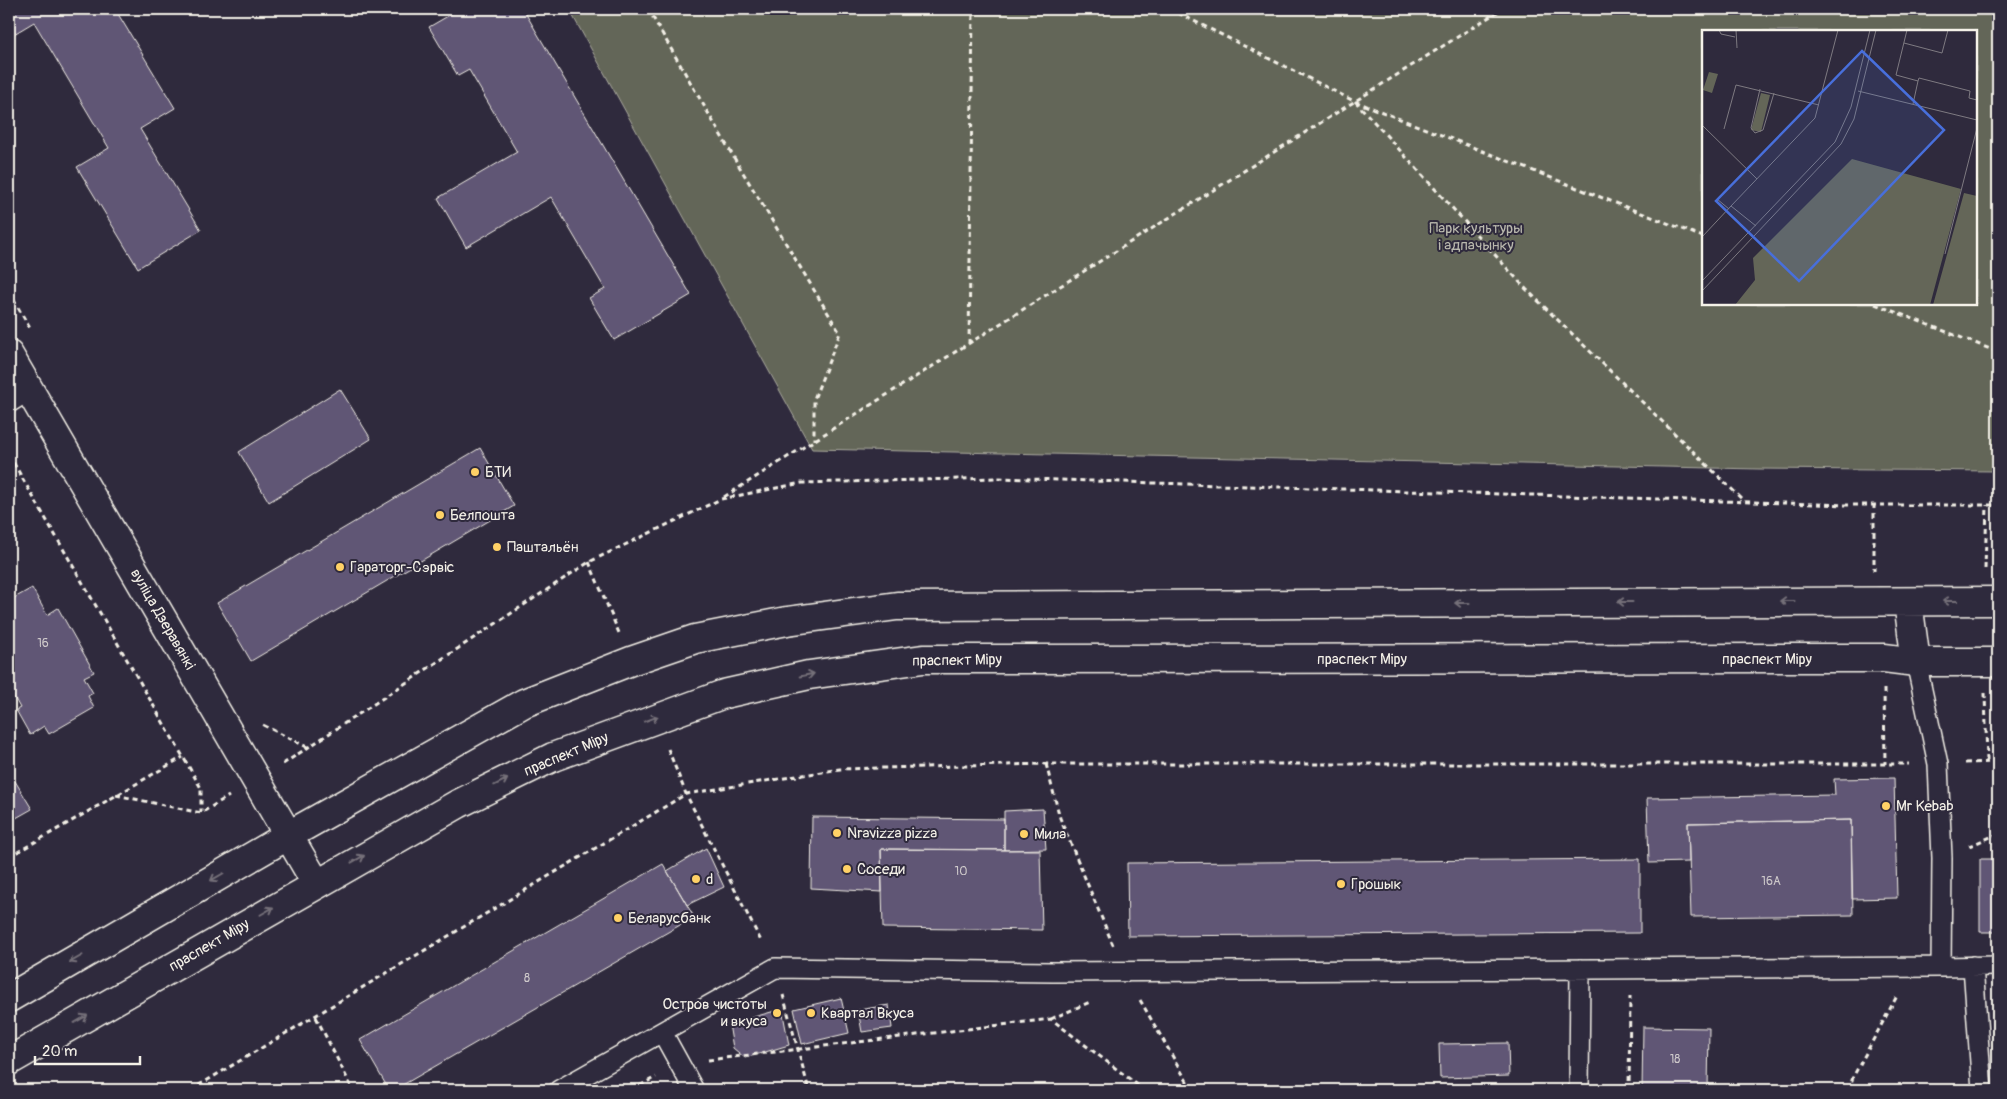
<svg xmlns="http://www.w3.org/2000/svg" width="2007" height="1099" viewBox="0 0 2007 1099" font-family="Pangolin,sans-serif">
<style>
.green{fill:#646658;stroke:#acaca0;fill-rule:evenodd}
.building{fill:#615674;stroke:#f4f1e8}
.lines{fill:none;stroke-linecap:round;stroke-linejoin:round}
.service-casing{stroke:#f4f1e8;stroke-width:22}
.tertiary-casing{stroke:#f4f1e8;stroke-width:31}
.secondary-casing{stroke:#f4f1e8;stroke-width:31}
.path{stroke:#f4f1e8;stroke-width:3;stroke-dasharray:5 4;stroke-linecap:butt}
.service{stroke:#2f2a3d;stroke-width:19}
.tertiary{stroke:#2f2a3d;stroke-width:28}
.secondary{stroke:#2f2a3d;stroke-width:28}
.oneway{stroke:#747079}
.poi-dot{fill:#ffd166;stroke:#2f2a3d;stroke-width:2}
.labels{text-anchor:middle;stroke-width:4;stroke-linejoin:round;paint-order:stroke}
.number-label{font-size:12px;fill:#cfcacb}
.park-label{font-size:15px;fill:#bab9ae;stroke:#2f2a3d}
.poi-label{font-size:15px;fill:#f4f1e8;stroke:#2f2a3d;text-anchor:start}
.street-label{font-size:15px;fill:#f4f1e8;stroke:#2f2a3d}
.inset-road{fill:none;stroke:#7e7a81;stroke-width:1}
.view{fill:#486fdb;fill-opacity:0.15;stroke:#486fdb;stroke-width:2.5}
.inset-edge{fill:none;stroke:#f4f1e8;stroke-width:2.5}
</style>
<rect width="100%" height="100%" fill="#2f2a3d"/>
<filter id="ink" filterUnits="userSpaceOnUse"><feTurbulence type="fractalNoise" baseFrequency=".02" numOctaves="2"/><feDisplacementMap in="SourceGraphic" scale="10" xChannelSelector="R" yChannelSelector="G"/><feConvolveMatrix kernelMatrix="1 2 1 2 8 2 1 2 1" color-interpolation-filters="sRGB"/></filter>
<g filter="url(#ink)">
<!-- green -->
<path class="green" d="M 569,9 L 1998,9 L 1998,471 L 1759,469 L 812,449 ZM 1703,31 L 1976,31 L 1976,304 L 1703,304 Z"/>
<!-- building -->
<path class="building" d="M 9,9 L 115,9 L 175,108 L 140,129 L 201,230 L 138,268 L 77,167 L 109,148 L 34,22 L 9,37 Z
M 460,9 L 523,9 L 691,295 L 614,340 L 589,298 L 605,289 L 551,197 L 466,247 L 438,198 L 517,152 L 469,70 L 458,76 L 429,27 Z
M 340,389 L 371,439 L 269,502 L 239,452 Z
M 480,448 L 514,506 L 251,661 L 217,603 Z
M 32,588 L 47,615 L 58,608 L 94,672 L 84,677 L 93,693 L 88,696 L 94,708 L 49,734 L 44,726 L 30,735 L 16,710 L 20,708 L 9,688 L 9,601 Z
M 1894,778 L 1897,898 L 1852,899 L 1851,820 L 1688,823 L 1689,862 L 1649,863 L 1647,798 L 1835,795 L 1834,779 Z
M 15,781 L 32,809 L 9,822 L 9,785 Z
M 1043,809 L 1046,849 L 1004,850 L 1004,811 Z
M 812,817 L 1004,819 L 1004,850 L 881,849 L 882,892 L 811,888 Z
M 1851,820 L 1853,915 L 1691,917 L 1688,823 Z
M 706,848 L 724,887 L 687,905 L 667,871 Z
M 881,849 L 1040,850 L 1042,930 L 883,928 Z
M 1640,859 L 1640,933 L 1128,936 L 1127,863 Z
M 1980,859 L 1998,859 L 1998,932 L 1980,932 Z
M 663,864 L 694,917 L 394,1090 L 389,1090 L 360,1040 Z
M 841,998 L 849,1033 L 802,1044 L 794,1009 Z
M 889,1005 L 892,1028 L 862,1032 L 858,1010 Z
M 782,1009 L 789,1045 L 745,1058 L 733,1048 L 729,1024 Z
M 1643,1027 L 1709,1028 L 1708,1090 L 1642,1090 Z
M 1508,1043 L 1509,1076 L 1440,1078 L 1439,1044 Z"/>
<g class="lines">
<defs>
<path id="service" d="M 9,403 L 30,390
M 1916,662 L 1938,764 L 1942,858 L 1941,967 L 1998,966
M 1973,966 L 1982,1090
M 662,1032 L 694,1090
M 559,1090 L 775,968 L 1053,972 L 1941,967
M 1579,1090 L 1580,969"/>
<path id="tertiary" d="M 9,355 L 316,883"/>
<path id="secondary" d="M 1908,602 L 1916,662
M 9,998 L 289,835 L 524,703 L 631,661 L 695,639 L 787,621 L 897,606 L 1998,601
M 9,1061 L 458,804 L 553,757 L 724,694 L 809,675 L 923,659 L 1884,658 L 1916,662 L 1998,662"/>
</defs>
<!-- service casing -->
<use href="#service" class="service-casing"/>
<!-- tertiary casing -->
<use href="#tertiary" class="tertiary-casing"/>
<!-- secondary casing -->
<use href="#secondary" class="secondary-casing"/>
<!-- path -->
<path class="path" d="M 648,9 L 733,156 L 840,333 L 814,399 L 814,440
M 1170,9 L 1354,101 L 1703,237
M 1355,101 L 1526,289 L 1744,501
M 9,292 L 31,330
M 1875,304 L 1998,352
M 969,344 L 973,9
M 9,455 L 201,788 L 201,812
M 724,497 L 1502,9
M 1874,504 L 1874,571
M 589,562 L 619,633
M 1985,569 L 1987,505
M 1884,689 L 1885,764
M 1985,693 L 1987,761
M 263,725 L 309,748
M 668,749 L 686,794 L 762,943
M 1965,763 L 1998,762
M 283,764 L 589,562 L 721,499 L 802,483 L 998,478 L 1847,505 L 1998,505
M 1046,764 L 1060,818 L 1113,945
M 116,795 L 201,813 L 229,796
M 1969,846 L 1998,834
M 9,857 L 183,757
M 783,995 L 809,1090
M 1140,1000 L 1192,1090
M 316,1017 L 353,1090
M 1051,1019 L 1092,1001
M 708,1060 L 1051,1019 L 1144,1090
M 191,1090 L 686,794 L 840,769 L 1046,764 L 1909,764
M 632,1090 L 656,1077
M 1629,1090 L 1630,996
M 1849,1090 L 1853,1077 L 1897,996"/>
<!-- service -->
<use href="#service" class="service"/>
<!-- tertiary -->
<use href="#tertiary" class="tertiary"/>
<!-- secondary -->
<use href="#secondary" class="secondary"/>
</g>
<!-- one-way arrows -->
<defs><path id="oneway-shaft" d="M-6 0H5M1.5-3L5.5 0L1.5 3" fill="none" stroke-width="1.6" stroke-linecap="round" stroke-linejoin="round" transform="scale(1.25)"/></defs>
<g class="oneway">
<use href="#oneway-shaft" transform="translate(1787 601) rotate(180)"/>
<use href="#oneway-shaft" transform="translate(1950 601) rotate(180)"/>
<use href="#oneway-shaft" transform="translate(1625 602) rotate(180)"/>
<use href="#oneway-shaft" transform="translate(1462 603) rotate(180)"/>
<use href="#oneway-shaft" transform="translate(807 675) rotate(-11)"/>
<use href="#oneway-shaft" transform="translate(651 719) rotate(-20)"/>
<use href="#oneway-shaft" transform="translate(501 782) rotate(-26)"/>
<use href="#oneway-shaft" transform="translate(358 859) rotate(-29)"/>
<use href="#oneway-shaft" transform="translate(217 877) rotate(150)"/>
<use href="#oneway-shaft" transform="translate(267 911) rotate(-30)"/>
<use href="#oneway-shaft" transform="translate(76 959) rotate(150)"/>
<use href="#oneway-shaft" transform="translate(81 1019) rotate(-30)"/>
</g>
</g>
<!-- markers -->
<g class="poi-dot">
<circle cx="475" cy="472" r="5"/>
<circle cx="440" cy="515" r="5"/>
<circle cx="497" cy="547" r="5"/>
<circle cx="340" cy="567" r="5"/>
<circle cx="1886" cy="806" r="5"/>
<circle cx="837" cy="833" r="5"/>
<circle cx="1024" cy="834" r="5"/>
<circle cx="847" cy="869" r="5"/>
<circle cx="696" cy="879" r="5"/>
<circle cx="1341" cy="884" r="5"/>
<circle cx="618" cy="918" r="5"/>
<circle cx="777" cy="1013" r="5"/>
<circle cx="811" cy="1013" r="5"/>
</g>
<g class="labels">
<!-- number labels -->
<g class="number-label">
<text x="43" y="647">16</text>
<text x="961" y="875">10</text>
<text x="1771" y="885">16А</text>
<text x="527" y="982">8</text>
<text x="1675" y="1063">18</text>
</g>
<!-- park labels -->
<g class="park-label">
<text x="1476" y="233">Парк культуры<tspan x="1476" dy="17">і адпачынку</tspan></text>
</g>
<!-- poi labels -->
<g class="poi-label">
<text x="485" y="477">БТИ</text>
<text x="450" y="520">Белпошта</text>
<text x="507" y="552">Паштальён</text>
<text x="350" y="572">Гараторг-Сэрвіс</text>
<text x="1896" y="811">Mr Kebab</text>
<text x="847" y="838">Nravizza pizza</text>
<text x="1034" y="839">Мила</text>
<text x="857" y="874">Соседи</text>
<text x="706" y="884">d</text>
<text x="1351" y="889">Грошык</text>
<text x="628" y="923">Беларусбанк</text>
<text x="767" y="1009" text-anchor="end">Остров чистоты<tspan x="767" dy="17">и вкуса</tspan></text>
<text x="821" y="1018">Квартал Вкуса</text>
</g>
<!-- street labels -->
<g class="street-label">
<text transform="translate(163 619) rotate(60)" y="5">вуліца Дзеравянкі</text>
<text x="1362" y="664">праспект Міру</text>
<text x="1767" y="664">праспект Міру</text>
<text transform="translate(957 660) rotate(-1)" y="5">праспект Міру</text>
<text transform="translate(566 754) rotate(-23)" y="5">праспект Міру</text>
<text transform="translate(209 945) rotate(-30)" y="5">праспект Міру</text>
</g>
</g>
<!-- overview -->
<g transform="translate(1702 30)">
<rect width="275" height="275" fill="#2f2a3d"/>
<path d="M 7,42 L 16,44 L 10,63 L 1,60 ZM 59,63 L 68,65 L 59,102 L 49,100 ZM 150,129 L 259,159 L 228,275 L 33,275 L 53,250 L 51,228 ZM 262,163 L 275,166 L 275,275 L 231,275 Z" fill="#646658"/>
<path class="inset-road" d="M 17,0 L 19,4 L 33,7M 34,0 L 35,18M 205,0 L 194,45 L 216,51 L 211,74M 202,13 L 240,23 L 246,0M 216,51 L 217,48 L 268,61 L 267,68 L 275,70M 58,59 L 49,98 L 53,103 L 61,100 L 72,63M 156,61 L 275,90M 0,95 L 55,149M 22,99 L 34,55 L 117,75M 15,169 L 27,179M 29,176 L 113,88 L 136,0M 0,207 L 29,176 L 54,196M 243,224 L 275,98M 0,251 L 133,112 L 149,77 L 168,0M 0,261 L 139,114 L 152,89 L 174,0"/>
<path class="view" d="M 160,21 L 242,100 L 97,251 L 14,171 Z"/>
<rect width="275" height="275" class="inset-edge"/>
</g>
<!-- margin -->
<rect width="2007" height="1099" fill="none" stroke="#2f2a3d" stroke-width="30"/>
<rect x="15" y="15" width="1977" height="1069" fill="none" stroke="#f4f1e8" stroke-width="2" filter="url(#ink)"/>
<!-- scale -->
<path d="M35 1056v8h105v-8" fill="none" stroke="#f4f1e8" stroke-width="2.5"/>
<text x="42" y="1056" font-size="15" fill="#f4f1e8" stroke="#2f2a3d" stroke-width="4" paint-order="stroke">20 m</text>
</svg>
